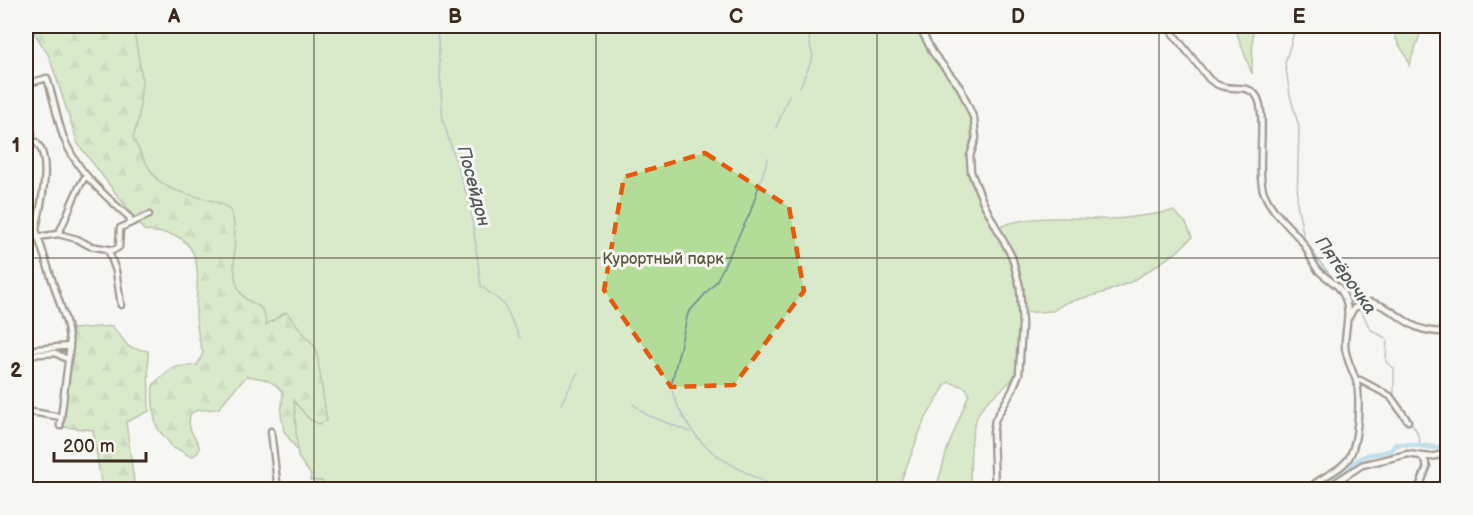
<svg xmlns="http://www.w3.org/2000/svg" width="1473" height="515" font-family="'Balsamiq Sans',sans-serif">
<defs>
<pattern id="forest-firs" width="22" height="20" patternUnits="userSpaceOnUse" patternTransform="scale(1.5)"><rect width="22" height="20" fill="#b3dc99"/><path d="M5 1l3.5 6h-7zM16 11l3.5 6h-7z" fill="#9bbd83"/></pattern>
</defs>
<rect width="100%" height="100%" fill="#f6f6f2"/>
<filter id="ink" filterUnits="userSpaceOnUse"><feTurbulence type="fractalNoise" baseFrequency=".0167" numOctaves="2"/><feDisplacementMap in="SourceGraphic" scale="12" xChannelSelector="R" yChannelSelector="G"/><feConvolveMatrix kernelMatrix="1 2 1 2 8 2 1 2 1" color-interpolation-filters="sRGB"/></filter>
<g filter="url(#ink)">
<!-- forest -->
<path fill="url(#forest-firs)" stroke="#77835c" stroke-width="1.5" d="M30,26H152L488,489H316L315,476L284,431L281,415L283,393C274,380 262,378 247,376L230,394L218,409L198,410L191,413C189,418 188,423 190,428C193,440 209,449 191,457L180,450L173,448C168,440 163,436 158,429C153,421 152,395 153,386C155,381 168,372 173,367L197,365L203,353C199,341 197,329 196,316C195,292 206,254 180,238C170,232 156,233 144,230L78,144L49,56Z
M112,326L129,347L148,351L149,411L126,422L135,489H102L93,430L64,427L73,329Z"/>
<!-- park -->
<path fill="#b3dc99" stroke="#77835c" stroke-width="1.5" d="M133,26H917C922,35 926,46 932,55C945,77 964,93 971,118C974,134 967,149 968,165C969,187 985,209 995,229C1029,212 1075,220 1112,219C1132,218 1153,214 1173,211L1186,223L1192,237L1177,252L1133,281L1106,292L1065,303L1053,311L1021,313C1020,326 1020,365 1016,374C1008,389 988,396 980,411C968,432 971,466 970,489H936L948,447L969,394L966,388L950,382L946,384L924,421L898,489H323L322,481L310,480L311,475L298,457L294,401L309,419L319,424L327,421L316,348L286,312L266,325C264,297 251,310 240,292C227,269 242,222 228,208C221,202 210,200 202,198C189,195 170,190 159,181C149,172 139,150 133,138L139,117L142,78Z
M1231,26H1253L1252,74L1236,31Z
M1401,26H1429L1421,32L1409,65C1407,53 1398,46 1395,36Z"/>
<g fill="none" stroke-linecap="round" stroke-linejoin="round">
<!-- stream -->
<path stroke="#668794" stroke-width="1.5" d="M437,26L443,121L471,209L481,286L504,304L520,338
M1296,26L1285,63L1290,95L1299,127L1297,203L1304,238L1318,260L1364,316L1370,329L1387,339L1386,362L1394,368V397L1407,415
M800,87L813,57L809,39L813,26
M776,128L789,95
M671,386L688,313L716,282L750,213L768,158
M672,391C693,452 727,462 780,490
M561,404L578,372
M633,404L647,415L690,432
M1409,419L1417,432L1421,447"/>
<!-- river -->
<path stroke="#83c5e3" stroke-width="5" d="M1319,490L1361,458L1368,455L1391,451L1395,445C1413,441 1429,451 1448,446"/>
<defs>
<path id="minor" d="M919,26L933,53L960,87L974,119L976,138L970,156L971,172L983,202L1012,257L1020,287L1022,325L1019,374L1012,391L995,420L993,433L995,490
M1167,26L1209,79C1227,95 1244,82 1255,94C1269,108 1255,170 1264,193C1272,213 1290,226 1303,243C1309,251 1311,262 1318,270C1324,277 1333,281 1339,288C1354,307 1345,324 1345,345C1345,357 1352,369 1356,380C1361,397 1358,440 1350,456C1342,471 1319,477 1307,490
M26,52L29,65L26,77
M26,84L47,78C53,97 57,117 63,136C76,171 103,194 130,218V223
M26,108L32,135L31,139H26
M58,234C69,215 73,193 86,176
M26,235L38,237L58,234L77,239L90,246L108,249L116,271L121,305
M108,249L114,250L119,247L120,228L149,215
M1349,317L1354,308L1371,302C1404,311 1404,333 1448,332
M26,350L70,346L67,325L38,237L36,229C40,208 56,150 31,139
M26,355L55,353L67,359
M1356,381L1360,380L1390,396L1408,421
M26,411L61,417
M60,426L70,346
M271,431L278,490
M1421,456L1431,457L1448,453
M1324,490L1362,465L1408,454L1421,456L1425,461L1427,467L1418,490"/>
</defs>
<!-- minor casing -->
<use href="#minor" stroke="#3b2a1e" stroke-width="9"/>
<!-- minor -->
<use href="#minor" stroke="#f6f6f2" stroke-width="4.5"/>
</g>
</g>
<!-- marked area -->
<path d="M0 0H1473V515H0ZM705,153L789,207L804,291L734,385L671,387L604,290L624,177Z" fill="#f6f6f2" fill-opacity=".55" fill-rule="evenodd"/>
<path fill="none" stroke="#e8590c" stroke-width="4.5" stroke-dasharray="12 8" stroke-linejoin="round" d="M705,153L789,207L804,291L734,385L671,387L604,290L624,177Z"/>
<!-- grid -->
<path fill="none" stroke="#3b2a1e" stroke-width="1.5" stroke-opacity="0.55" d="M314,26V490M596,26V490M877,26V490M1159,26V490M26,258H1448"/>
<g text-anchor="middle" stroke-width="6" stroke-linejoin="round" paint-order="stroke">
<!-- park labels -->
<g font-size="16" fill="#59563d" stroke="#f6f6f2">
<text x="663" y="264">Курортный парк</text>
</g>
<!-- water labels -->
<g font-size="18" font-style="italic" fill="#515859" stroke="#f6f6f2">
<text transform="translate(474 186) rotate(75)" y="6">Посейдон</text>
<text transform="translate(1346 275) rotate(54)" y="6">Пятёрочка</text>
</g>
</g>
<!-- margin -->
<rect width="1473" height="515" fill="none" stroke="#f6f6f2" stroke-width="66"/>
<!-- scale -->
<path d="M54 452v9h92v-9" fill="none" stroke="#3b2a1e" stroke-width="3"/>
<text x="63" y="452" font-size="18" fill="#3b2a1e" stroke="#f6f6f2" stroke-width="4.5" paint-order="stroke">200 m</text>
<rect x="33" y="33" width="1407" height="449" fill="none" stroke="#3b2a1e" stroke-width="2"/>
<g font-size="20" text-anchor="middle" font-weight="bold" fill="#3b2a1e">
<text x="174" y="23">A</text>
<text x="455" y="23">B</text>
<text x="736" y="23">C</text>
<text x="1018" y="23">D</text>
<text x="1299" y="23">E</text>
<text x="16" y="152">1</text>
<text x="16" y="377">2</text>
</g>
</svg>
